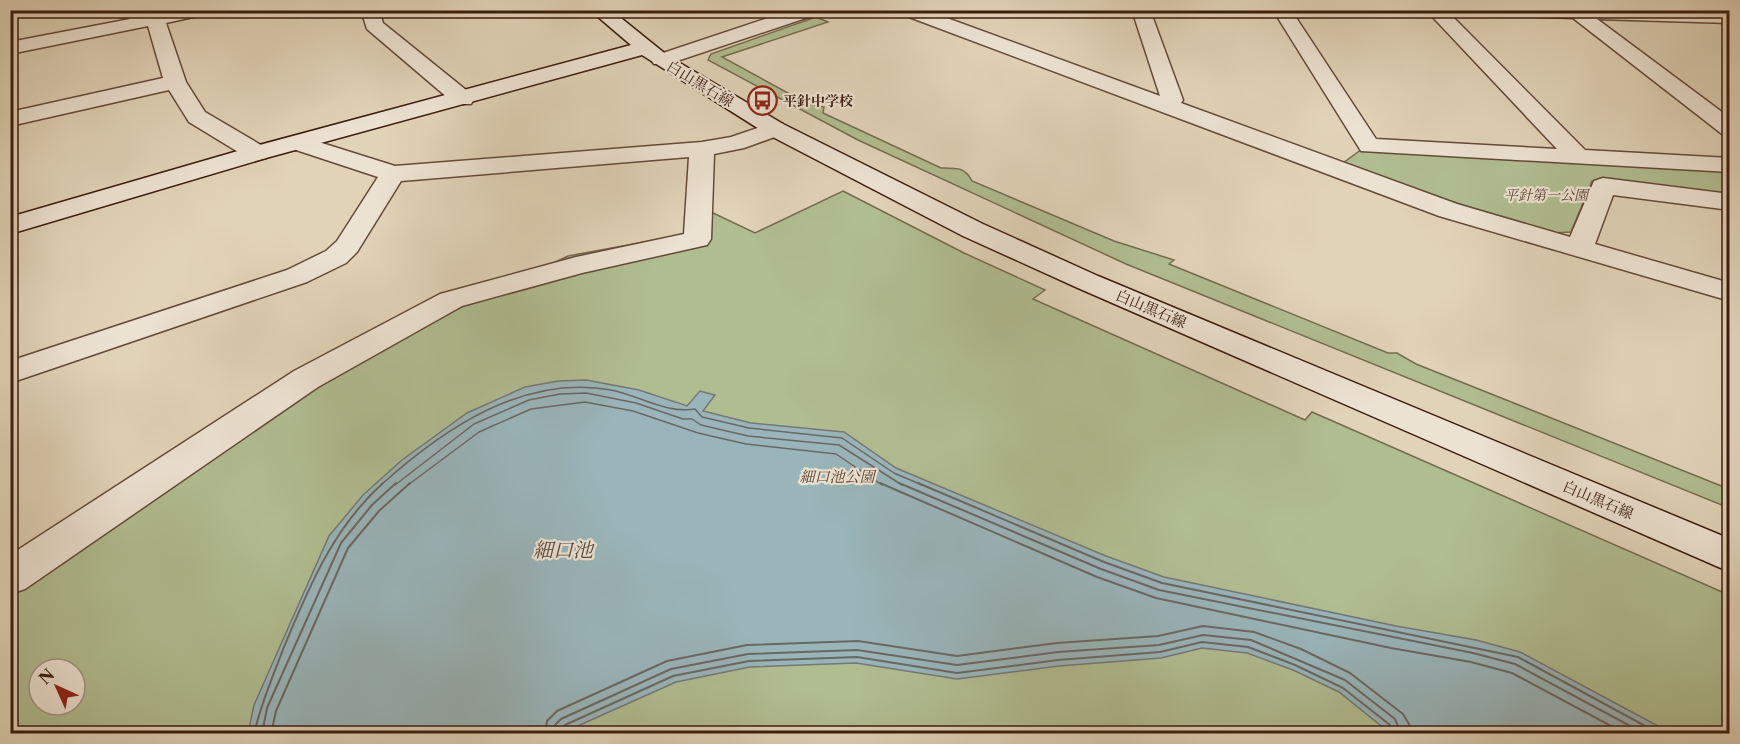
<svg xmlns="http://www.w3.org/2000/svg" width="1740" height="744" font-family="'Libre Caslon Text','Noto Serif JP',serif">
<rect width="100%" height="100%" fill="#e1d3b8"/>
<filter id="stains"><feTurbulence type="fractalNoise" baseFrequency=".00333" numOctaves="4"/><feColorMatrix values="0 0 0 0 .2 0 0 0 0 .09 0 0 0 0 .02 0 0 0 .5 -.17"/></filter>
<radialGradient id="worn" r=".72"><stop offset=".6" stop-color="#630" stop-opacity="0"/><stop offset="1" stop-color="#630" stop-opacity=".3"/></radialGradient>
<!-- green -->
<path fill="#b0bd91" stroke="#766c50" stroke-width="1.5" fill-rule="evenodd" d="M816,17L828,22L722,57L808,104L824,107L823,113L941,168C956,168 965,167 972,181L1114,241L1174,260L1169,264L1388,353H1397L1416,364L1729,489V508L1126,264L858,140L708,60L711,54Z
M1362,149L1729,171V197L1592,181L1571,232L1552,233L1434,196L1343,163Z
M843,191L964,253L1045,290L1033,299L1305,420L1312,412L1729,595V733H11L10,594L288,402L453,311L568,256L710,230L711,212L755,233ZM39,669H75V705H39Z"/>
<!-- water -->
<path fill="#99b5ba" stroke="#747876" stroke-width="1.5" d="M586,380L639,390L687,406L700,391L715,395L703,411L751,423L844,432L896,468L1106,556L1164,577L1396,626L1476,640L1520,652L1671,733H1390L1339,692L1293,670L1247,653L1202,648L1161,658L1059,666L957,679L856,663L750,667L676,682L562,733H248L254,705L329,536L363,495L402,460L467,413L525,387L558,381Z"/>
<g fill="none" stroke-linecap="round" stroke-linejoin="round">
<!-- shore-far1 -->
<path stroke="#6a6864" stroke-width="1.5" d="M381,485C443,429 523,374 611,390C638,395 666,414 695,409L702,417L749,428L842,438L894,473L922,485
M395,485L474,424L529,400L560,394L586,393L636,403L683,419H692L701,425L748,436L839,445L902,485
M408,485L479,432L531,409L585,402L633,411L698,433L746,444L836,454L882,485"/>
<!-- shore -->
<path stroke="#6a6864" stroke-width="2" d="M880,483L1097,577L1156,598L1391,648L1471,662L1512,673L1626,734
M899,483L1101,569L1159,590L1473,653L1515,664L1645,734
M918,483L1104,562L1162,583L1518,657L1660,734
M254,734C261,703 273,676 284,647C309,587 333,528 383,483
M262,734L267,708L341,543L372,505L396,483
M271,734L276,711L348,548L379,511L410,483
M545,734L547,721L557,711L667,661L747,645L858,641L957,656L1057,643L1158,636L1203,626L1254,632L1301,649L1350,673L1403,714L1409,724L1410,734
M554,734L555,725L561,719L671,669L748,654L857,650L957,665L1058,652L1159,645L1203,635L1251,640L1345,680L1395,719L1401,734
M561,734L565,725L673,676L749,661L857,657L957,673L1058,660L1160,652L1202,642L1248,647L1295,665L1343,688L1390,725L1394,734"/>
<defs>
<path id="street" d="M108,10H142L155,14L171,10H210L207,14L166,23L186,82L205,112L266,148L269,153L266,158L257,160L248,158L189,122L169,90L10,126V112L163,78L148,26L10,54V42L130,19L111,14Z
M361,10H379L383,23L471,94L474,99L471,104H455L367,29Z
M792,10H821L818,14L668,64H654L651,60L654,56Z
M898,10H925L1160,96L1132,10H1150L1183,100L1181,103L1457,204L1570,237L1594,181L1603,178L1730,194V210L1613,195L1595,244L1730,283V301L1439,216L901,14Z
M1273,10H1291L1376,139L1557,149L1426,10H1446L1585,150L1730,158V172L1361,151Z
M1474,10L1730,11V23L1597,19L1730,118V136L1722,134L1573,18L1483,15Z
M775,122L783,124L787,129L783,134L744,148L714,154L711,239L707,245L582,273L462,306L318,387L25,589L10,594V555L294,371L440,294L576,257L684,234L689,157L401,181L357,252L346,263L307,282L10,383V361L287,270L326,251L337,241L378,177L290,148L286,143L290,138H306L395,166L702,142L731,137Z"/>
<path id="secondary" d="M590,10H611L668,56L783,124L983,224L1098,276L1730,539V572L1078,288L963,236L767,134L642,55L266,158L10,234V217L248,148L631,45Z"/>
</defs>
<!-- street casing -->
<use href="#street" stroke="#654a39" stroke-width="3"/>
<!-- secondary casing -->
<use href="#secondary" stroke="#3c1c0f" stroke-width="3"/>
<!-- street -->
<use href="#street" fill="#ece2d1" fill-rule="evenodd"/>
<!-- secondary -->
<use href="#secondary" fill="#ece2d1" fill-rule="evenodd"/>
</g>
<!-- icons -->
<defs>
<symbol id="bus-ring" viewBox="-11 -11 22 22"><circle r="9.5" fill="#ece2d1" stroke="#8f2418" stroke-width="1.5"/><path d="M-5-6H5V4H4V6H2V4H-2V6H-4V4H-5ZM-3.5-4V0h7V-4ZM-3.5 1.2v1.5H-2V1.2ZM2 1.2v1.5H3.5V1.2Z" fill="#8f2418"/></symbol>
</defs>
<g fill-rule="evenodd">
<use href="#bus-ring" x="746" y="84" width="33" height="33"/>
</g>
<g text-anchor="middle" stroke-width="4.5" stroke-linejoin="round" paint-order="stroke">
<!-- far-poi labels -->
<g font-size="14" font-weight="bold" fill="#3c1c0f" stroke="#ece2d1" text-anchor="start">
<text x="783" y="106">平針中学校</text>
</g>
<!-- far-park labels -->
<g font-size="14" font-style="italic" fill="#594430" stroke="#ece2d1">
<text x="1546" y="200">平針第一公園</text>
</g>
<!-- street labels -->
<g font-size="15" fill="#3c1c0f" stroke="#ece2d1">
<text transform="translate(700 84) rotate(31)" y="5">白山黒石線</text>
<text transform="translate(1151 309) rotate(23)" y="5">白山黒石線</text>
<text transform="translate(1598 500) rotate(23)" y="5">白山黒石線</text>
</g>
<!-- park labels -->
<g font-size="15" font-style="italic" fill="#594430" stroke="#ece2d1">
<text x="837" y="482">細口池公園</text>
</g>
<!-- near-water labels -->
<g font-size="20" font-style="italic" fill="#584a42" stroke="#ece2d1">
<text x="563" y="557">細口池</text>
</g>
</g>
<!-- margin -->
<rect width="1740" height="744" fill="none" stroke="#e1d3b8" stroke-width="36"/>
<rect x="12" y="12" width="1716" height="720" fill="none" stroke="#3c1c0f" stroke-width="3"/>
<rect x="18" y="18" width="1704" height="708" fill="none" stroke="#3c1c0f" stroke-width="1.5"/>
<!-- north arrow -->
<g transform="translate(57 687) rotate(315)"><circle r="28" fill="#ece2d1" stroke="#a69383" stroke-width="1.5"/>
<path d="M0-4.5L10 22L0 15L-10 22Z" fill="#8f2418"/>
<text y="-9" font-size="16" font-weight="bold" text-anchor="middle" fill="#3c1c0f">N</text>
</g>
<rect width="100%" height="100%" filter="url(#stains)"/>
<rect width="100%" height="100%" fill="url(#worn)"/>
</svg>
